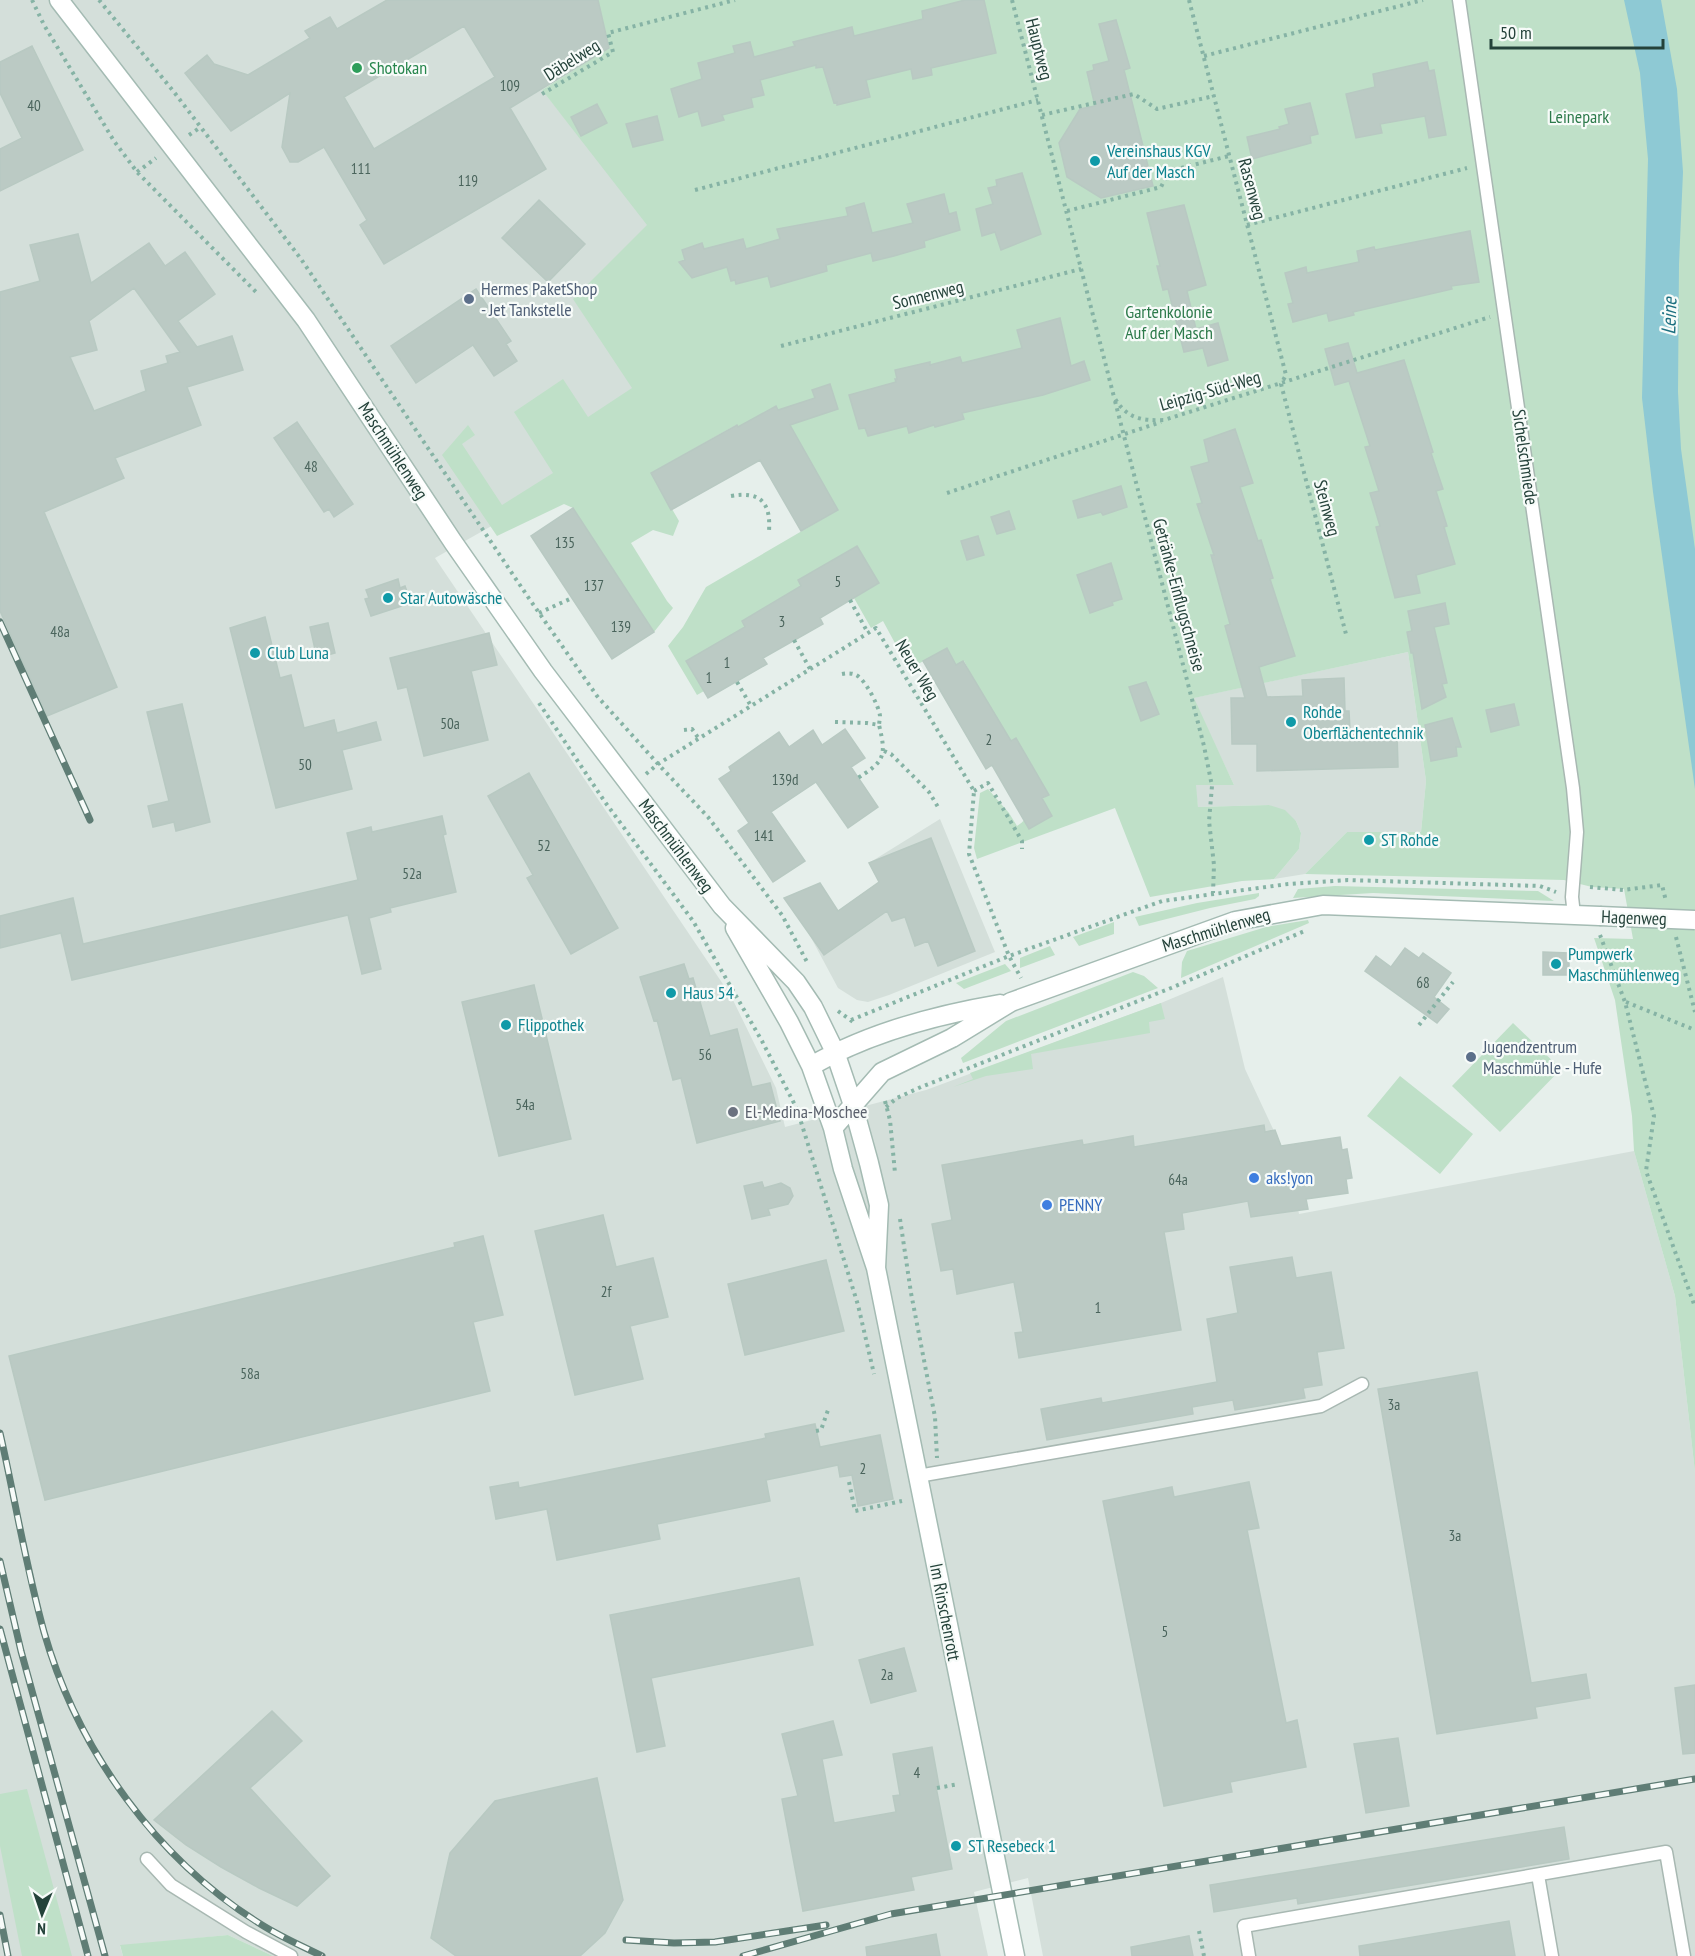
<svg xmlns="http://www.w3.org/2000/svg" width="1695" height="1956" font-family="'PT Sans Narrow',sans-serif">
<rect width="100%" height="100%" fill="#e6efeb"/>
<!-- built -->
<path fill="#d4dfda" d="M0,0H598L609,48L542,90L767,370L435,558L731,996L776,1088L785,1127L926,1090L1161,1003L1223,977L1245,1069L1289,1163L1299,1214L1634,1151L1675,1296L1695,1472V1956H1043L1028,1878L974,1892L988,1956H273L228,1935L120,1946L123,1956H0Z
M1408,652L1426,781L1421,832H1347L1305,874L1274,879L1299,849L1301,833L1296,821L1269,805L1198,807L1195,785H1234L1193,698Z
M940,819L995,952L889,995L868,1002L857,1000L838,988L808,932L879,882L869,863Z"/>
<!-- green -->
<path fill="#bfe0c8" d="M598,0H1695V1472L1675,1296L1634,1151L1632,1116L1615,1000L1594,938L1633,939L1624,889L1592,887L1564,880L1305,874L1347,832H1421L1426,781L1408,652L1194,698L1234,785H1196L1198,807L1269,805L1285,810L1296,821L1301,833L1299,849L1274,879L1242,881L1150,897L1115,808L977,859L974,848L980,793L988,789L1009,813L1017,826C1030,818 1035,802 1048,795L1029,760L1027,761L1016,738L1010,741L990,706L988,707L964,661L956,665L947,648L909,669L883,621L871,628L854,598L879,583L857,546L798,580L801,586L742,621L745,627L687,662L704,691L697,695L668,646L683,627L706,587L838,510L799,442L797,443L776,406L738,427L736,425L651,473L679,521L673,536L653,530L631,543L667,601L673,608L654,632L573,508L564,504L497,536L442,455L468,425L475,435L462,444L502,505L553,473L514,412L563,379L588,417L632,388L573,299L647,225L542,90L609,48Z
M1335,886L1538,891L1554,901L1373,893L1293,898L1298,889Z
M1259,893V896L1255,899L1210,908L1139,926L1135,917L1197,903Z
M1308,920L1309,923L1181,978L1182,962L1187,951L1266,927Z
M1114,922V934L1079,946L1073,937Z
M1050,946L1055,955L1020,968V958Z
M1005,964L1011,971L964,989L956,983Z
M1133,972L1144,976L1158,988L963,1063L961,1058L1006,1021Z
M1161,1003L1165,1019L1149,1022L1150,1033L1031,1054L1033,1069L986,1076L953,1087L973,1079L970,1073Z
M1513,1023L1561,1069L1500,1132L1452,1086Z
M1400,1076L1473,1134L1440,1174L1367,1116Z
M27,1789L72,1956H22L0,1846V1794Z
M228,1935L273,1956H123L120,1945Z"/>
<!-- water -->
<path fill="#8ec9d4" d="M1624,0H1661L1677,89L1683,172L1679,264L1678,392L1681,449L1695,549V789L1653,492L1642,398L1648,159L1640,73Z"/>
<!-- building -->
<path fill="#bbcac4" stroke="#b8c9c2" stroke-width="1.5" fill-rule="evenodd" d="M387,0H598L609,48L510,108L546,169L384,264L360,225L367,220L324,147L298,162H290L282,147L290,93L231,131L185,73L207,55L214,64L248,75L310,38L305,31L330,17L337,29ZM464,26L495,77L374,149L344,97Z
M965,0H984L996,53L931,68L932,75L913,79L911,69L866,80L870,97L837,105V102L834,103L823,67L816,68V65L760,80L764,95L751,98L753,107L722,115L724,120L702,126L698,111L679,117L671,89L702,79L698,63L735,53L733,46L750,42L754,57L795,46L793,42L852,27L854,36L923,19L922,11Z
M1116,20L1130,68L1124,70L1153,186L1101,198L1067,177L1059,143L1080,109L1095,106L1087,72L1094,70L1093,65L1109,61L1099,24Z
M32,46L83,150L0,191V149L22,138L0,93V62Z
M1427,62L1429,71L1434,70L1446,135L1429,138L1425,116L1380,124L1382,133L1356,138L1346,94L1375,87L1373,74Z
M1310,103L1318,134L1310,136L1311,143L1252,159L1247,137L1280,129L1279,127L1289,124L1285,109Z
M597,104L607,123L581,136L571,117Z
M657,116L663,140L633,147L626,124Z
M1022,173L1041,234L1001,250L995,232L982,236L976,209L993,204L988,188L997,186L996,180Z
M944,194L949,214L956,212L960,230L924,241L925,247L894,256L873,261L871,253L826,265L827,271L771,287L768,276L736,284L735,280L731,281L727,267L692,278L679,262L685,260L682,250L702,243L704,249L743,239L746,249L780,239L777,229L848,216L846,208L864,203L872,233L913,223L907,204Z
M539,200L585,244L548,282L502,238Z
M1184,205L1206,285L1187,291L1196,329L1218,323L1228,360L1208,366L1203,348L1184,352L1168,289L1163,290L1157,266H1160L1147,213Z
M1470,231L1479,282L1451,286L1452,289L1353,312L1354,315L1329,321L1327,313L1293,322L1288,304L1293,303L1285,273L1306,267L1307,273L1359,262L1357,251L1374,247L1375,250Z
M78,234L91,283L149,243L165,266L185,252L215,294L178,321L197,347L232,336L243,370L187,387L201,425L115,458L124,478L44,512L117,687L47,716L0,611V292L40,281L30,245ZM134,288L180,352L166,356L168,363L141,371L146,391L94,411L70,357L97,350L89,321Z
M476,289L511,341L506,344L517,361L494,376L473,345L416,383L391,346Z
M1060,318L1071,366L1084,361L1090,380L1043,395L962,413L964,419L935,427L934,425L909,433L907,426L868,436L865,428L859,429L849,395L896,382L895,379H897L895,370L930,362V365L960,357L962,363L1022,348L1017,330Z
M1348,343L1357,373L1404,360L1433,452L1431,453L1443,489L1436,491L1447,526L1444,527L1455,564L1416,575L1420,593L1395,598L1376,527L1380,526L1370,493L1379,491L1365,447L1370,446L1349,381L1335,385L1325,349Z
M830,384L838,409L790,425L838,510L801,531L760,460L671,510L651,473L737,425L738,427L776,406L778,410L815,398L812,390Z
M297,422L353,504L334,517L329,509L324,512L274,438Z
M1235,429L1253,483L1240,487L1258,541L1261,540L1273,578L1270,579L1295,656L1259,667L1267,697L1303,696L1302,680L1344,678L1345,711H1349L1350,730H1378L1381,736L1397,732L1398,767L1257,771V744H1232L1231,698H1245L1225,626L1230,624L1211,555H1214L1197,504L1202,503L1191,467L1209,462L1204,440Z
M1121,486L1127,507L1103,515L1101,512L1078,518L1073,501Z
M573,508L654,632L612,659L531,536Z
M1009,511L1015,529L997,534L991,517Z
M978,536L984,555L967,560L961,541Z
M857,546L879,583L820,618L823,624L763,658L767,664L708,698L686,661L745,627L742,621L801,586L798,580Z
M1111,563L1122,599L1112,602L1113,605L1090,613L1077,575Z
M398,579L400,588L405,586L411,603L371,616L365,599L369,598L366,590Z
M1445,603L1449,624L1434,627L1447,683L1442,684L1446,697L1422,709L1413,653H1411L1407,632L1412,631L1408,611Z
M265,617L280,678L291,675L304,728L334,720L337,733L376,722L381,740L342,750L352,789L276,808L230,628Z
M328,623L335,653L317,658L310,627Z
M489,633L497,665L471,671L488,740L424,756L407,687L398,689L390,658Z
M947,648L956,665L963,661L1011,741L1016,738L1049,795L1042,798L1052,816L1029,829L992,765L986,769L923,661Z
M1146,682L1159,714L1141,721L1129,687Z
M182,704L210,822L176,831L174,822L153,827L148,806L169,801L147,712Z
M1514,704L1519,725L1491,732L1486,710Z
M1452,718L1461,747H1456L1457,756L1431,761L1425,725Z
M845,729L865,758L851,767L878,807L848,828L816,782L771,812L805,861L773,882L738,831L749,823L719,779L731,771L729,767L779,732L789,747L813,730L822,745Z
M529,773L618,928L571,954L527,878L533,875L488,796Z
M442,816L446,834L443,835L456,892L390,908L391,912L369,918L381,969L362,974L348,915L72,980L61,933L0,948V916L73,898L83,944L358,880L347,833L371,827L372,832Z
M931,838L975,951L938,966L928,941L915,946L905,917L892,921L887,911L824,955L784,898L820,883L838,911L879,882L869,863Z
M1405,948L1419,958L1423,953L1451,973L1434,997L1449,1009L1437,1023L1365,971L1376,956L1391,967Z
M1543,952L1569,953V975H1543Z
M684,964L689,979L693,978L710,1036L737,1029L752,1087L770,1083L780,1121L697,1143L681,1078L673,1080L657,1020L654,1021L640,977Z
M534,985L571,1139L499,1156L462,1002Z
M1264,1125L1265,1132L1275,1130L1281,1146L1340,1137L1342,1150L1347,1149L1352,1178L1346,1179L1348,1193L1306,1199L1308,1209L1251,1217L1248,1201L1182,1213L1184,1229L1164,1232L1181,1330L1019,1358L1015,1333L1023,1332L1014,1282L957,1294L953,1269L941,1271L932,1224L952,1220L942,1165L1082,1140L1083,1145L1133,1136L1134,1147Z
M762,1182L764,1188L781,1183L790,1188L793,1196L788,1204L768,1209L770,1215L752,1219L744,1186Z
M603,1215L616,1267L653,1258L668,1317L630,1326L643,1379L575,1395L535,1231Z
M483,1236L503,1315L473,1322L490,1391L45,1500L9,1356L455,1247L454,1243Z
M1292,1257L1296,1278L1331,1272L1344,1348L1317,1352L1322,1385L1303,1388L1305,1398L1235,1410L1233,1400L1192,1407L1193,1414L1047,1440L1041,1409L1101,1398L1102,1403L1217,1382L1207,1319L1238,1313L1230,1267Z
M826,1260L844,1331L745,1355L728,1284Z
M1477,1372L1531,1683L1586,1674L1590,1698L1535,1707L1537,1718L1437,1734L1378,1389Z
M815,1424L820,1447L880,1435L893,1499L858,1506L852,1475L840,1477L838,1465L766,1480L770,1501L657,1524L660,1539L557,1560L547,1509L496,1519L490,1487L518,1482L519,1488L766,1438L765,1434Z
M1249,1482L1259,1528L1247,1530L1286,1723L1297,1720L1306,1767L1230,1782L1232,1792L1164,1806L1103,1501L1172,1487L1174,1497Z
M799,1578L813,1645L651,1678L665,1746L637,1752L610,1615Z
M904,1648L916,1691L871,1703L859,1660Z
M1695,1685V1753L1683,1754L1675,1688Z
M272,1711L302,1741L250,1788L330,1876L297,1906L259,1888L221,1867L186,1845L154,1820Z
M833,1721L842,1755L822,1759L834,1823L896,1812L893,1796L900,1795L893,1754L932,1747L939,1786L936,1787L952,1869L911,1877L914,1890L803,1911L782,1799L798,1796L782,1734Z
M1398,1738L1409,1806L1366,1813L1354,1744Z
M597,1778L623,1900L605,1933L580,1956H456L431,1938L450,1853L495,1801Z
M1564,1827L1569,1859L1298,1904L1297,1898L1214,1912L1210,1885Z
M1509,1921L1515,1956H1360L1359,1946Z
M936,1934L940,1956H867L866,1947Z
M1189,1936L1193,1956H1132L1131,1947Z"/>
<g fill="none" stroke-linecap="round" stroke-linejoin="round">
<defs>
<path id="lane" d="M1459,0L1573,788L1577,832L1572,897L1574,915
M918,1476L1321,1406L1362,1384
M147,1859L171,1885L246,1932L291,1956
M1538,1875L1552,1956
M1249,1956L1244,1926L1666,1852L1684,1956"/>
<path id="secondary" d="M59,0L306,320L453,542L543,671L722,906L796,982L813,1007L835,1052L853,1105L869,1163L879,1205L876,1268
M735,928L789,1022L811,1066L833,1128L843,1169L876,1268L1015,1956
M811,1066C868,1033 935,1015 1000,1004
M833,1128L882,1072L952,1038L1011,1002L1235,921L1323,905L1600,916"/>
</defs>
<!-- lane casing -->
<use href="#lane" stroke="#a8b8b2" stroke-width="15"/>
<!-- secondary casing -->
<use href="#secondary" stroke="#a4bbb3" stroke-width="21"/>
<!-- path -->
<path stroke="#86b3a5" stroke-width="4" stroke-dasharray="3 4.5" stroke-linecap="butt" d="M32,0L44,25L114,141L137,172L256,292
M99,0L174,92L301,259L528,597L597,696L658,764L708,817L782,915L807,962
M1012,0L1114,397C1126,418 1141,421 1164,420L1490,317
M1189,0L1286,375L1281,384L1347,638
M1204,56L1423,0
M542,94L613,52L608,33L735,0
M1042,115L1134,94L1157,109L1214,96
M189,135L201,127
M137,172L156,158
M695,190L1038,100
M1067,211L1161,187L1169,171L1229,156
M1247,225L1467,168
M781,346L1081,269
M1115,401L1204,746L1212,786L1209,821L1214,865L1213,893
M947,493L1161,422
M731,496C760,491 771,502 769,531
M850,600L868,633
M539,613L572,598
M794,640L810,669
M842,674C847,673 852,673 856,675C865,679 879,706 880,716C880,717 879,725 879,725
M737,682L751,706
M539,703L605,802L693,921L762,1041L797,1109L858,1305L874,1374
M835,722L867,723L879,725C887,757 884,762 856,779
M684,730L692,729L699,739
M884,751L891,754L929,792L938,807
M646,774L658,764L876,628L974,791L969,854L1009,956L1021,978
M974,791L988,783L1022,841V849
M1590,887L1623,890L1662,885L1666,901
M1600,935L1625,1002L1654,1116L1646,1171L1695,1307
M1676,937L1695,1012
M1626,1002L1695,1030
M838,1011L856,1024
M851,1020L1009,956L1162,901L1288,884L1348,880L1540,886L1556,892
M1419,1025L1453,982
M885,1101L890,1120L895,1173
M886,1107L897,1098L921,1087L1171,988L1307,930
M900,1219L911,1293L935,1417L937,1458
M816,1431L821,1430L828,1410
M849,1482L855,1511L902,1501
M937,1788L959,1784
M1199,1931L1204,1956"/>
<!-- lane -->
<use href="#lane" stroke="#fff" stroke-width="12"/>
<!-- secondary -->
<use href="#secondary" stroke="#fff" stroke-width="18"/>
<defs>
<path id="rail" d="M0,622L90,820
M0,1433C15,1499 26,1567 44,1632C78,1751 157,1860 262,1925C281,1937 302,1946 322,1956
M0,1561L21,1651L105,1956
M0,1629L88,1956
M0,1915L8,1956
M626,1940L674,1943L715,1942L826,1925
M743,1956L891,1914L1695,1779"/>
</defs>
<!-- rail casing -->
<use href="#rail" stroke="#5f7d75" stroke-width="7"/>
<!-- rail -->
<use href="#rail" stroke="#f7fbf9" stroke-width="4.5" stroke-dasharray="14" stroke-linecap="butt"/>
<defs>
<path id="secondary-bridge" d="M1600,916L1695,920"/>
</defs>
<!-- secondary-bridge casing -->
<use href="#secondary-bridge" stroke="#a4bbb3" stroke-width="21" stroke-linecap="butt"/>
<!-- secondary-bridge -->
<use href="#secondary-bridge" stroke="#fff" stroke-width="18"/>
</g>
<!-- markers -->
<circle fill="#2e9e5b" stroke="#f7fbf9" stroke-width="2" cx="357" cy="68" r="6"/>
<g fill="#0f9aa8" stroke="#f7fbf9" stroke-width="2">
<circle cx="1095" cy="161" r="6"/>
<circle cx="388" cy="598" r="6"/>
<circle cx="255" cy="653" r="6"/>
<circle cx="1291" cy="722" r="6"/>
<circle cx="1369" cy="840" r="6"/>
<circle cx="1556" cy="964" r="6"/>
<circle cx="671" cy="993" r="6"/>
<circle cx="506" cy="1025" r="6"/>
<circle cx="956" cy="1846" r="6"/>
</g>
<g fill="#5c6f8a" stroke="#f7fbf9" stroke-width="2">
<circle cx="469" cy="299" r="6"/>
<circle cx="1471" cy="1057" r="6"/>
</g>
<circle fill="#6b7280" stroke="#f7fbf9" stroke-width="2" cx="733" cy="1112" r="6"/>
<g fill="#3f7fe0" stroke="#f7fbf9" stroke-width="2">
<circle cx="1254" cy="1178" r="6"/>
<circle cx="1047" cy="1205" r="6"/>
</g>
<g text-anchor="middle" stroke-width="4.5" stroke-linejoin="round" paint-order="stroke">
<!-- number labels -->
<g font-size="15" fill="#4a645c">
<text x="510" y="91">109</text>
<text x="34" y="111">40</text>
<text x="361" y="174">111</text>
<text x="468" y="186">119</text>
<text x="311" y="472">48</text>
<text x="565" y="548">135</text>
<text x="838" y="587">5</text>
<text x="594" y="591">137</text>
<text x="782" y="627">3</text>
<text x="621" y="632">139</text>
<text x="60" y="637">48a</text>
<text x="727" y="668">1</text>
<text x="709" y="683">1</text>
<text x="450" y="729">50a</text>
<text x="989" y="745">2</text>
<text x="305" y="770">50</text>
<text x="785" y="785">139d</text>
<text x="764" y="841">141</text>
<text x="544" y="851">52</text>
<text x="412" y="879">52a</text>
<text x="1423" y="988">68</text>
<text x="705" y="1060">56</text>
<text x="525" y="1110">54a</text>
<text x="1178" y="1185">64a</text>
<text x="606" y="1297">2f</text>
<text x="1098" y="1313">1</text>
<text x="250" y="1379">58a</text>
<text x="1394" y="1410">3a</text>
<text x="863" y="1474">2</text>
<text x="1455" y="1541">3a</text>
<text x="1165" y="1637">5</text>
<text x="887" y="1680">2a</text>
<text x="917" y="1778">4</text>
</g>
<!-- street labels -->
<g font-size="18" fill="#24423a" stroke="#f7fbf9">
<text transform="translate(1039 49) rotate(76)" y="6">Hauptweg</text>
<text transform="translate(572 60) rotate(-32)" y="6">Däbelweg</text>
<text transform="translate(1252 189) rotate(75)" y="6">Rasenweg</text>
<text transform="translate(928 295) rotate(-14)" y="6">Sonnenweg</text>
<text transform="translate(1210 391) rotate(-16)" y="6">Leipzig-Süd-Weg</text>
<text transform="translate(393 451) rotate(57)" y="6">Maschmühlenweg</text>
<text transform="translate(1525 457) rotate(82)" y="6">Sichelschmiede</text>
<text transform="translate(1327 508) rotate(75)" y="6">Steinweg</text>
<text transform="translate(1179 595) rotate(75)" y="6">Getränke-Einflugschneise</text>
<text transform="translate(917 670) rotate(59)" y="6">Neuer Weg</text>
<text transform="translate(676 846) rotate(53)" y="6">Maschmühlenweg</text>
<text transform="translate(1634 918) rotate(2)" y="6">Hagenweg</text>
<text transform="translate(1216 930) rotate(-17)" y="6">Maschmühlenweg</text>
<text transform="translate(945 1612) rotate(79)" y="6">Im Rinschenrott</text>
</g>
<!-- leisure labels -->
<g font-size="18" fill="#27864d" stroke="#f7fbf9" text-anchor="start">
<text x="369" y="74">Shotokan</text>
</g>
<!-- park labels -->
<g font-size="18" fill="#2d7a4b" stroke="#f7fbf9">
<text x="1579" y="123">Leinepark</text>
<text x="1169" y="318">Gartenkolonie<tspan x="1169" dy="21">Auf der Masch</tspan></text>
</g>
<!-- culture labels -->
<g font-size="18" fill="#0d838f" stroke="#f7fbf9" text-anchor="start">
<text x="1107" y="157">Vereinshaus KGV<tspan x="1107" dy="21">Auf der Masch</tspan></text>
<text x="400" y="604">Star Autowäsche</text>
<text x="267" y="659">Club Luna</text>
<text x="1303" y="718">Rohde<tspan x="1303" dy="21">Oberflächentechnik</tspan></text>
<text x="1381" y="846">ST Rohde</text>
<text x="1568" y="960">Pumpwerk<tspan x="1568" dy="21">Maschmühlenweg</tspan></text>
<text x="683" y="999">Haus 54</text>
<text x="518" y="1031">Flippothek</text>
<text x="968" y="1852">ST Resebeck 1</text>
</g>
<!-- service labels -->
<g font-size="18" fill="#4e5e75" stroke="#f7fbf9" text-anchor="start">
<text x="481" y="295">Hermes PaketShop<tspan x="481" dy="21">- Jet Tankstelle</tspan></text>
<text x="1483" y="1053">Jugendzentrum<tspan x="1483" dy="21">Maschmühle - Hufe</tspan></text>
</g>
<!-- worship labels -->
<g font-size="18" fill="#5b616d" stroke="#f7fbf9" text-anchor="start">
<text x="745" y="1118">El-Medina-Moschee</text>
</g>
<!-- shop labels -->
<g font-size="18" fill="#366cbe" stroke="#f7fbf9" text-anchor="start">
<text x="1266" y="1184">aks!yon</text>
<text x="1059" y="1211">PENNY</text>
</g>
<!-- water labels -->
<g font-size="20" font-style="italic" fill="#1c6f80" stroke="#f7fbf9">
<text transform="translate(1669 316) rotate(-88)" y="7">Leine</text>
</g>
</g>
<!-- north arrow -->
<g transform="translate(42 1914) rotate(182)" stroke="#f7fbf9" stroke-width="4.5" paint-order="stroke">
<path d="M0-4.5L10 22L0 15L-10 22Z" fill="#24423a"/>
<text y="-9" font-size="16" font-weight="bold" text-anchor="middle" fill="#24423a">N</text>
</g>
<!-- scale -->
<path d="M1491 39v9h172v-9" fill="none" stroke="#24423a" stroke-width="3"/>
<text x="1500" y="39" font-size="18" fill="#24423a" stroke="#f7fbf9" stroke-width="4.5" paint-order="stroke">50 m</text>
</svg>
